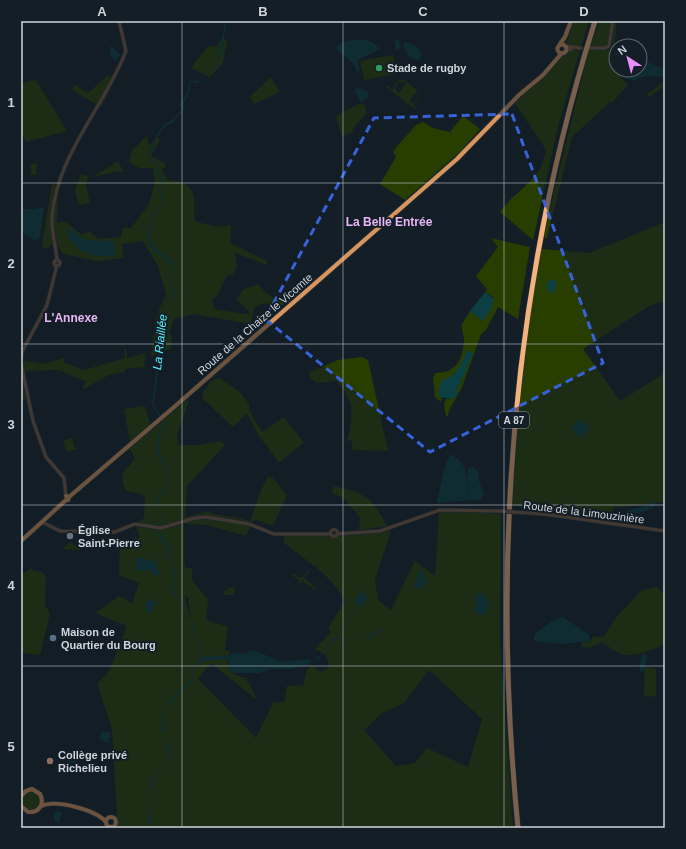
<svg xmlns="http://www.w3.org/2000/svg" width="686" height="849" font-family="Arial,sans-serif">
<rect width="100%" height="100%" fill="#131e27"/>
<!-- green -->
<path fill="#283e00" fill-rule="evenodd" d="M573,21H589L581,46L568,45L567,44Z
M600,21H611L609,41L606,46H590Z
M614,21H617L614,49H612Z
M221,39L227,40L223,63L210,77L191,68L208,46L217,47Z
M589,49L610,50L614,70L628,85L612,103L610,102L572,137L547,238L543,237Z
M580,50L558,127L533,240L500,212C516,189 541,182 546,150L515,103L568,51Z
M393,55L397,74L364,80L360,61Z
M108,75L116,78L101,107L72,90L75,85L88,93Z
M271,77L280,92L254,104L250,97Z
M36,80L67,131L26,142L21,133V83Z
M400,80H405L420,93V101L413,105L417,108L416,110L386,87L388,86L393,90L395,83ZM399,82L406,83L398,94L395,87ZM417,91L420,95L419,100L415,103H411L410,100Z
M665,81V86L649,97L647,94Z
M358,104H363L366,107V114L354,127L352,132L342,137L336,116Z
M463,116L480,129L462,150L405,200L380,184L396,157L393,151L416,125L423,122L433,128L450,132Z
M146,136L150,146L157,136L160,140L151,156L165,163V167L161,170L168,180C196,182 195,195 194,220C201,225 209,223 217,227L220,226L231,225L230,243L267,261V265L235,253L237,266L233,274L226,277L219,293L212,301L215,309L249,315V311L237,300L242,290L259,284L265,292L276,299L286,295L289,299L279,308L263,303L254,308L251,324L194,314L174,319L169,333L172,336L170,349L151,356C153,335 155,314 166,295L158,266L143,241L122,244L123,258L97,261L63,254L57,245L51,244L48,249L43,248L42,244L52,184L56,182L54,195H58L57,222H66L80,234L90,232L99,239L121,237L123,228H131L149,204L155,181L153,168H139L129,162L132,151Z
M118,161L124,172L117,171L93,177Z
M31,164H37L36,175H31Z
M81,174L88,176L86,185L90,203L79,205L75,191Z
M665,222V301L649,306L583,349L620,401L665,373V502L613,508L611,521L512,505L521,380L531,303L541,249L589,253Z
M491,238L530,247L518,319L498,307L486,330L481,334L462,387L449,410L448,416H446L444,405L446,399H452L472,355L449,379L440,397L442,398L441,402L435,397L433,378L435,373C456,373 463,360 464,340C464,335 461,329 462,324C464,320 468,315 470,311L483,321L493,297L485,292L487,289L476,276L498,247Z
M126,349L127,358L146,353L144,367L125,369V372L109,375L84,389L82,388L87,382L58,370V377L57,370L25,371L23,360L43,364L64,358L63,362L84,370L94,367L91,360L95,367L125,358L124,350Z
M362,357L368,360L388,451L353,450L351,440L347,441C354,416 355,400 336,381L317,383L310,378V372L338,360Z
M21,370L26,400L21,401Z
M220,378L240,392L249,404V410L262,432L284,417L304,443L277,464L278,461L259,436L247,413L233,427L203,399V392L212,380Z
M187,400L189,401L177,435L178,445H199L221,441L225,445L187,486L185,517L209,511L212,514L234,517L250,521L260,493L268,476L272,477L287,495L273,526L254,519L246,536L207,525L184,524V554L185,567L192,569V580L208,600L206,620L229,627L227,630L225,649L226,651L231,652L227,657C228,670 233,676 246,678L258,701L211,663L198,679L256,738L273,703L284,702L287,686L303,685L307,670L311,665L321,672L329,667L326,655L315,649L331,632L328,628L345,601C333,576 304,559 283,542L285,536L391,531L375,580L378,600L391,610L415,561L435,576L439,513L450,511L501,514L500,640L513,828H114L117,815L112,729L97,684L109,671L127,626L95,613L119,596L132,603L139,583L119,575L120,542L140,537L135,524L144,518L145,495C125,490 124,496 122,474L135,459L132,452L129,450L131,448L124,409L145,406L152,430ZM184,595L189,598C187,606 192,612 191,620ZM429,670L482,719L468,767L427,748L415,763L396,766L364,730L381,714L404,703Z
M74,437L72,439L75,448H79L67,452L63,441Z
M334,486C366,494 371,496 387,526L359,530L360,517L342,497L332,493Z
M71,542L80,550L62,549Z
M31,568L34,571L42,572L46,576L45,606L50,613L40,655L21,653V575Z
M309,569L310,570L304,578L316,588L315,590L302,580L300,584L303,587L299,584L292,588L298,584L299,580L292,575L294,573L298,577H303Z
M230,587L235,589L233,595H224L223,592Z
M657,587L665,595V644C656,649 633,658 622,654C615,652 608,646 602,642L589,648L580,646L583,642L590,641L594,636L603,637L618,615L642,590Z
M645,667L656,669V697L644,695Z
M21 801a10 10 0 1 1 20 0a10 10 0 1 1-20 0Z"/>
<!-- water -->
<path fill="#0c3f43" d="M225,21H227C223,33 225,49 219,62C214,72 203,75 197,83L191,82L188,96L182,105L185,104L183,112L175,118L173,123C162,124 159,137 153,145L154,150L149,154L151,159H154L158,165L159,175H163V181L160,190L163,196V202C158,209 152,224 149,233C156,259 166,250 176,266L169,276L175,295L172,299L166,303L164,310V328L154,402L155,408L167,423L160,434L159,450L161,458L169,471L170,480L165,491L156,502L166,512L161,521L160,527H158L165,511L157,505L155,501L166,487L169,474L160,460L157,451L158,434L165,423L154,409L152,402L165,302L171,298L173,294L168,276L175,266L154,251L150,244L147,233C150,226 158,206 162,202V197L158,190L161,182V176L158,177L157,165L153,161H150L148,154L152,149L151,145C156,138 162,122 171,121C175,115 182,113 183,107L179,106L186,95L190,81H196L208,74L218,61Z
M395,38L400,42V49L395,50Z
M361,39L372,42L380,49L358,60L360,72L356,70C352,56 342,58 336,47L346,41Z
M405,42C415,44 425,50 419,61C412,60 405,53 403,46Z
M111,45L120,55L115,61L110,54Z
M640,59L664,69V77L646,76L633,81L622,74V70H640Z
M357,88C363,89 367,89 369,96L362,102L360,101L354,90Z
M44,207L40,238L35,241L21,232V209H33Z
M67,227L85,240L87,239C99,243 104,239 114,242L115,257L91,255L80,250L69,239Z
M552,279L556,281L555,289L552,294L547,289V283Z
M485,292L494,299L491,309L483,321L470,311Z
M467,350L472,353V355L463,377L460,381L461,384L457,386L459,388L456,389L458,394L452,399L440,397L438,393L441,381C457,376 461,364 467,350Z
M581,419L589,428L582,438L571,429Z
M450,454C472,466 464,478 470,500L438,503L437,501L444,469Z
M473,467L478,471L479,481L484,494L480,500H470L467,478L468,469Z
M655,501L657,502L652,508L629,517L628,510L647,506Z
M158,529L170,551C169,560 176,569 175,580C175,583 173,586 173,589L177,597L182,600L181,612L186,618L194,623L193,635L200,645L198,649L201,652V655L197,650L198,644L192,635L193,622L186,619L180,612L181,600L177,599L171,590L174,581L171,563L168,556L169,552L159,536Z
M138,557L155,562L159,574L156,576L149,570L140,571L136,569V559Z
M422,571L427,582L421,588L415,589L414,586L418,577L417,574Z
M363,591L367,599L360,607L355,602V599Z
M480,593L486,596L489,607L485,614L480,615L475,612L476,595Z
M151,599L157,604L152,606V612H147L145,603Z
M563,617L589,635L590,641L562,644L534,641V635L552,621Z
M383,629V630C378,633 373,634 369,639C362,637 357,639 350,638L348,641L342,642L341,639L332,640L330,646L323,652L321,661L319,660L318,657L315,662H310L309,665L302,667L298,666L293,669H270L259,673H233L228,669H230L228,657L232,653L244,654L253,650L273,658L280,662L307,659L314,662L317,656H319L321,660L323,651L329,646L331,639L341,638L343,641H347L350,637C357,639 362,637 369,638L371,634Z
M642,654L647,655L644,672L639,671Z
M202,655L203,659L198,666L192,668L194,676L193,682L176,695L163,715L167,748L171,751L172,754L153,782V786L150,789L151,824L148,828L150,799L149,789L151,782L167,761L170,753L165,748V734L162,730V713L168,707V703L175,694L192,680L193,675L191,668L197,664Z
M101,731L110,733L111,737L108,738L109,743L100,740Z
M74,755L78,756L75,763L67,764L68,756Z
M57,811L62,813L59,824L54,821V813Z"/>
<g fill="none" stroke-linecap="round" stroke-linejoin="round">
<!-- stream -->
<path stroke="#0c3f43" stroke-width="1" d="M335,639L357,608"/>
<!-- river -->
<path stroke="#0c3f43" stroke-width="3.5" d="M202,659L228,657"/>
<defs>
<path id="minor" d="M565,46L581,48
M589,48H605L609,46L613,21
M565,51L572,49
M57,260C56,245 51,232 52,217C57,154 104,108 126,51L119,21
M54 263a3 3 0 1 1 6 0a3 3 0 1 1-6 0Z
M21,360L22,352L47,305L57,265
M21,363L33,421L46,457L64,478L66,496
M513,512L544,514L665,531
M42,522L60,531L115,532L135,524L161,528L195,518L206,517L249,524L274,534H330
M330.5 533a3.5 3.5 0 1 1 7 0a3.5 3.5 0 1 1-7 0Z
M337,534L380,531L440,510L500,511"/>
<path id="major" d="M560,44L565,37L571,21
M557.5 49a4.5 4.5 0 1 1 9 0a4.5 4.5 0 1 1-9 0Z
M69,497L173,408L457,159L519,95L543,75L562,53
M21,541L66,500H68L69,497L66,496
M21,796L26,791L32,789L40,794C45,804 39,813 28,812L21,806
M41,806C56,799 96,810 106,822
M106 822a5 5 0 1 1 10 0a5 5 0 1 1-10 0Z"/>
<path id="highway" d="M518,828C491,553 512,285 595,21"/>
</defs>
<!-- minor casing -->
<use href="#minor" stroke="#2d3840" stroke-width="4.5"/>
<!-- major casing -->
<use href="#major" stroke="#2d3840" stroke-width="5.5"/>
<!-- highway casing -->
<use href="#highway" stroke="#2d3840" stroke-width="6"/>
<!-- minor -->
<use href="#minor" stroke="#7a593f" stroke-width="3"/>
<!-- major -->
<use href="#major" stroke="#da955c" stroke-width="4"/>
<!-- highway -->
<use href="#highway" stroke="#f4b27d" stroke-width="5"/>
<defs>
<path id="minor-bridge" d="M500,511L513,512"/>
</defs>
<!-- minor-bridge casing -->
<use href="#minor-bridge" stroke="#2d3840" stroke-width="4.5" stroke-linecap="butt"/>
<!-- minor-bridge -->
<use href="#minor-bridge" stroke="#7a593f" stroke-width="3"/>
</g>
<!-- marked area -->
<path d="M0 0H686V849H0ZM512,114L603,363L430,452L265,319L374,118Z" fill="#131e27" fill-opacity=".55" fill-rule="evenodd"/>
<path fill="none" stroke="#3862d8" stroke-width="3" stroke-dasharray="8 5" stroke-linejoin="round" d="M512,114L603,363L430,452L265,319L374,118Z"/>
<!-- grid -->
<path fill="none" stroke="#ced5db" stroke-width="1" stroke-opacity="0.55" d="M182,21V828M343,21V828M504,21V828M21,183H665M21,344H665M21,505H665M21,666H665"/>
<!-- markers -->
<circle fill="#2e9e5b" stroke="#131e27" stroke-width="1.5" cx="379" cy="68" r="4"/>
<circle fill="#6b7280" stroke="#131e27" stroke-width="1.5" cx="70" cy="536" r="4"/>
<circle fill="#5c6f8a" stroke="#131e27" stroke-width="1.5" cx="53" cy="638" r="4"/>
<circle fill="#8d6e63" stroke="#131e27" stroke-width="1.5" cx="50" cy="761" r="4"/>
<g text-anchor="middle" stroke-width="4" stroke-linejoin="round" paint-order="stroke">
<!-- shield labels -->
<rect fill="#131e27" stroke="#969ea5" stroke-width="1" x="499" y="412" width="30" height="16" rx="3"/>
<g font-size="10" font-weight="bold" fill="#ced5db">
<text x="514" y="424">A 87</text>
</g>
<!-- poi labels -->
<g font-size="11" font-weight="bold" fill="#ced5db" stroke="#131e27" text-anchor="start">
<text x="387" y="72">Stade de rugby</text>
<text x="78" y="534">Église<tspan x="78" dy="13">Saint-Pierre</tspan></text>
<text x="61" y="636">Maison de<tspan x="61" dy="13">Quartier du Bourg</tspan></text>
<text x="58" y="759">Collège privé<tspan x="58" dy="13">Richelieu</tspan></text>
</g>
<!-- street labels -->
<g font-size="11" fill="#ced5db" stroke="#131e27">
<text transform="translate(255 324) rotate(-41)" y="4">Route de la Chaize le Vicomte</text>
<text transform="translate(584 512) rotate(7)" y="4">Route de la Limouzinière</text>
</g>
<!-- neighbourhood labels -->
<g font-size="12" font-weight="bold" fill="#e8b6f4" stroke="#131e27">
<text x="389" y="226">La Belle Entrée</text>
<text x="71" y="322">L'Annexe</text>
</g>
<!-- water labels -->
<g font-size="12" font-style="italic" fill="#54effa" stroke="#131e27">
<text transform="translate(160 342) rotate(-84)" y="4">La Riaillée</text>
</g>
</g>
<!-- border -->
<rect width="686" height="849" fill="none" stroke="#131e27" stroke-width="44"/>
<!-- north arrow -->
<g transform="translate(628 58) rotate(324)"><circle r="19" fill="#131e27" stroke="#5e676f"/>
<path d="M0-3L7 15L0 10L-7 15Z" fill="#e98efe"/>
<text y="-6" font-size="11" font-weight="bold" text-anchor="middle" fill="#ced5db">N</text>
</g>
<rect x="22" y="22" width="642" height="805" fill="none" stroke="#ced5db" stroke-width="1.5"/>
<g font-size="13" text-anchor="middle" font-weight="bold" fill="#ced5db">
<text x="102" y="16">A</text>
<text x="263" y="16">B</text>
<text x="423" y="16">C</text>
<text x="584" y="16">D</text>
<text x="11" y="107">1</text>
<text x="11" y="268">2</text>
<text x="11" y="429">3</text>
<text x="11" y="590">4</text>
<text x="11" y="751">5</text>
</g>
</svg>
